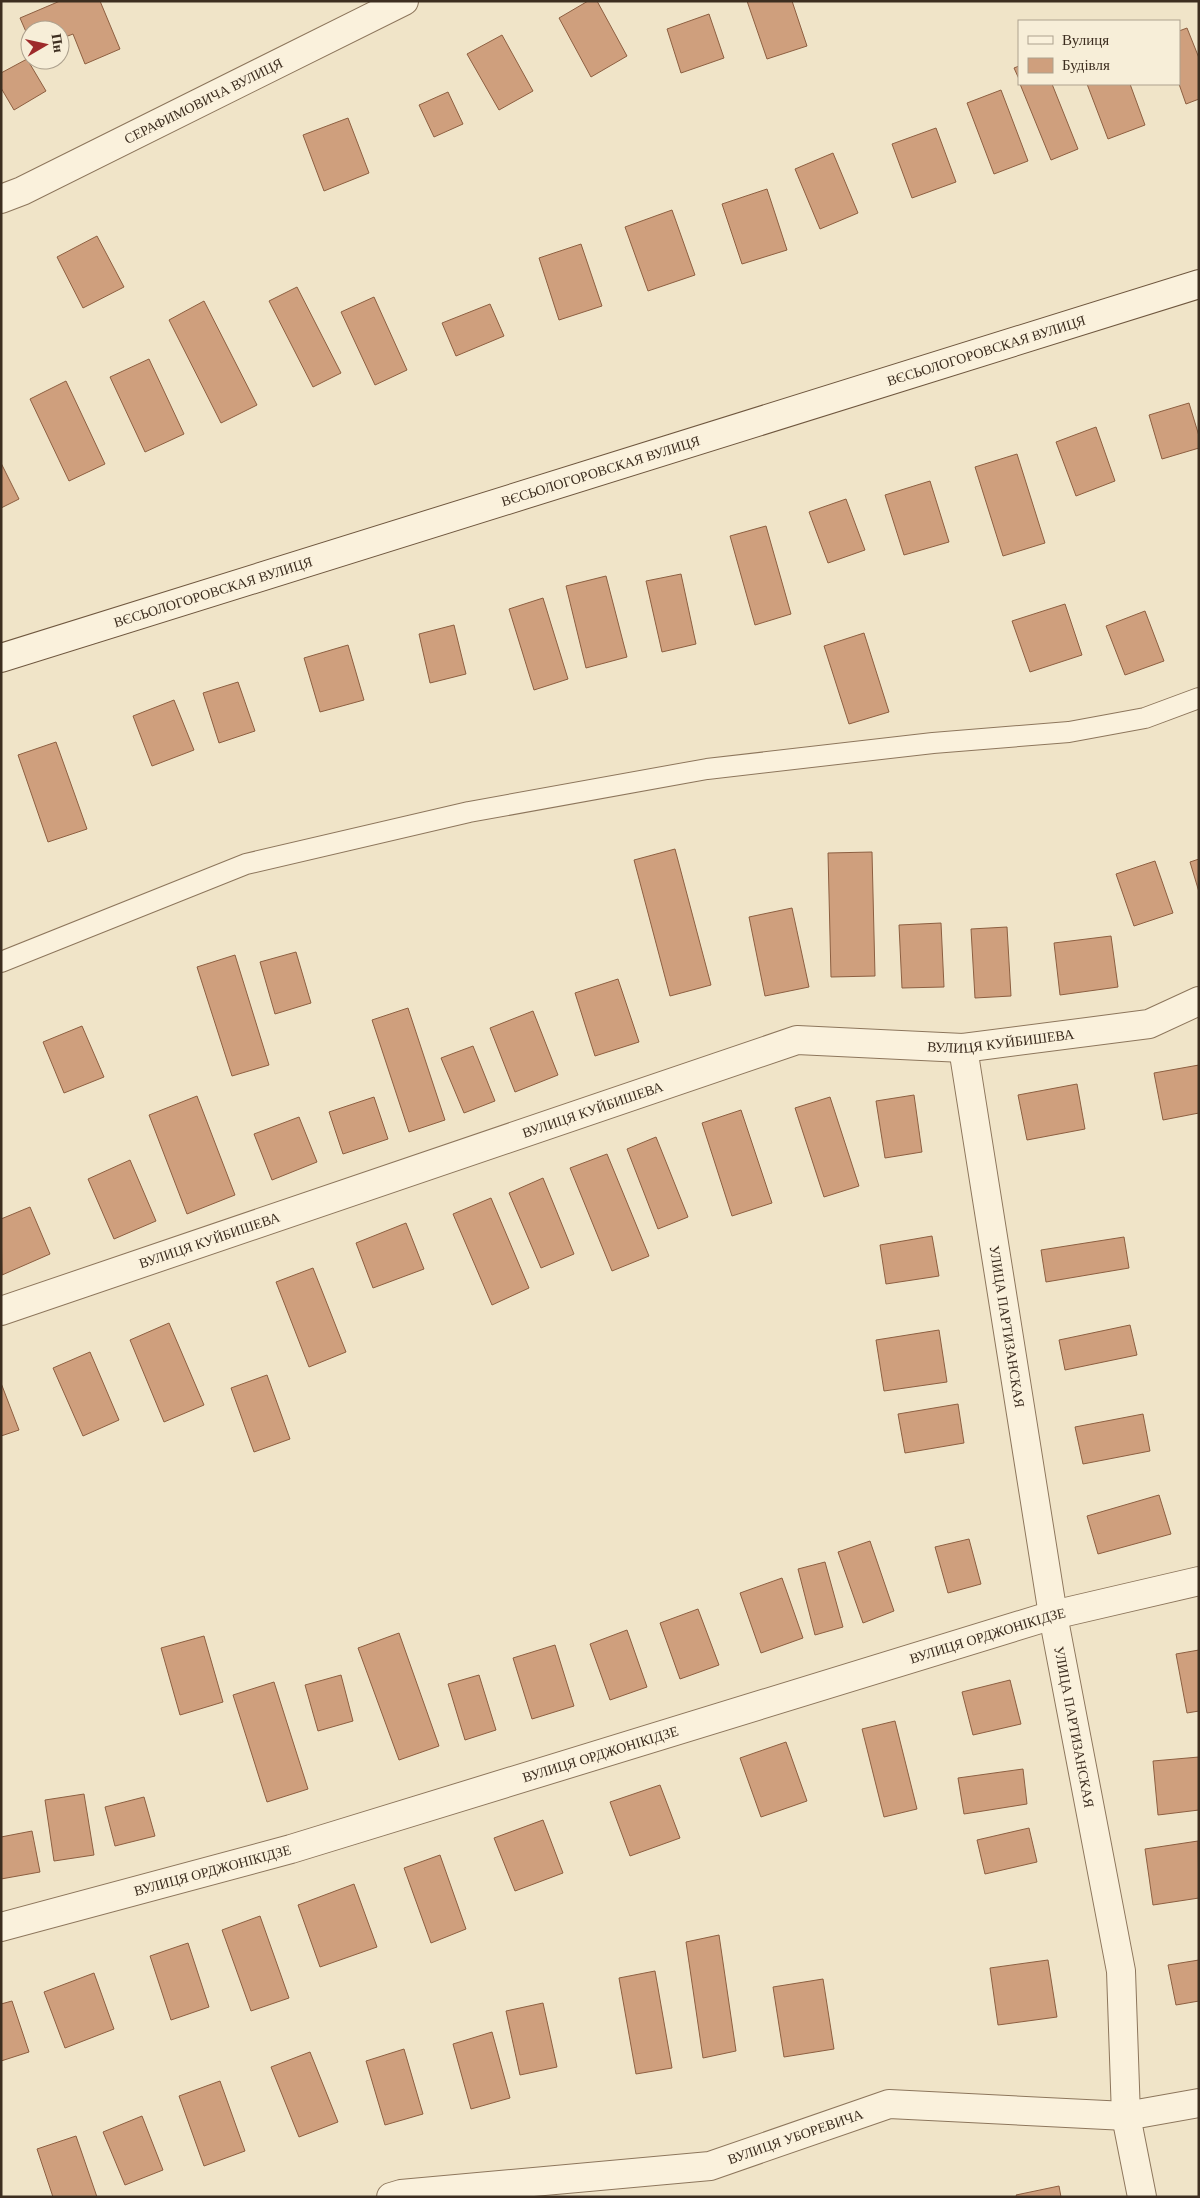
<svg xmlns="http://www.w3.org/2000/svg" width="1200" height="2198" font-family="Georgia,serif">
<rect width="100%" height="100%" fill="#f0e4c8"/>
<!-- building -->
<path fill="#cf9f7d" stroke="#8d5f41" d="M60,1H100L120,49L85,64L73,34L60,39V30H30V41L20,18Z
M588,1H597L627,56L591,77L559,18Z
M747,1H792L807,46L767,59Z
M709,14L724,58L681,73L667,29Z
M1187,28L1199,58V99L1186,104L1179,84V31Z
M502,35L533,91L499,110L467,54Z
M27,59L46,91L14,110L1,88V73Z
M1019,66V79L1014,68Z
M1020,84H1052L1078,149L1051,160Z
M1087,84H1130L1145,125L1108,139Z
M1001,90L1028,161L994,174L967,103Z
M448,92L463,124L434,137L419,105Z
M348,118L369,173L324,191L303,135Z
M936,128L956,182L912,198L892,144Z
M833,153L858,213L820,229L795,169Z
M767,189L787,250L742,264L722,204Z
M672,210L695,275L648,291L625,227Z
M97,236L124,287L83,308L57,257Z
M581,244L602,306L559,320L539,258Z
M297,287L341,373L313,387L269,301Z
M374,297L407,370L375,385L341,312Z
M204,301L257,405L221,423L169,320Z
M490,304L504,336L456,356L442,323Z
M149,359L184,434L145,452L110,377Z
M66,381L105,464L69,481L30,399Z
M1189,403L1199,436V448L1162,459L1149,415Z
M1096,427L1115,481L1076,496L1056,442Z
M1017,454L1045,543L1003,556L975,467Z
M1,463L19,499L1,508Z
M930,481L949,542L904,555L885,495Z
M846,499L865,550L828,563L809,512Z
M766,526L791,614L755,625L730,536Z
M681,574L696,644L662,652L646,581Z
M606,576L627,657L586,668L566,586Z
M543,598L568,679L534,690L509,609Z
M1065,604L1082,655L1030,672L1012,621Z
M1145,611L1164,661L1125,675L1106,626Z
M454,625L466,674L430,683L419,634Z
M864,633L889,712L849,724L824,646Z
M348,645L364,700L320,712L304,658Z
M238,682L255,731L219,743L203,693Z
M174,700L194,750L152,766L133,716Z
M56,742L87,829L48,842L18,755Z
M675,849L711,985L670,996L634,860Z
M872,852L875,976L831,977L828,853Z
M1199,859V892L1190,862Z
M1155,861L1173,913L1134,926L1116,874Z
M792,908L809,987L765,996L749,917Z
M941,923L944,987L902,988L899,925Z
M1007,927L1011,996L975,998L971,929Z
M1111,936L1118,987L1060,995L1054,943Z
M296,952L311,1003L275,1014L260,962Z
M235,955L269,1065L232,1076L197,967Z
M618,979L639,1042L595,1056L575,993Z
M408,1008L445,1120L409,1132L372,1020Z
M533,1011L558,1075L515,1092L490,1028Z
M82,1026L104,1077L64,1093L43,1042Z
M473,1046L495,1101L464,1113L441,1058Z
M1199,1065V1113L1163,1120L1154,1073Z
M1077,1084L1085,1129L1027,1140L1018,1095Z
M914,1095L922,1152L885,1158L876,1101Z
M197,1096L235,1195L187,1214L149,1115Z
M374,1097L388,1139L343,1154L329,1112Z
M830,1097L859,1186L824,1197L795,1108Z
M741,1110L772,1203L732,1216L702,1123Z
M299,1117L317,1162L272,1180L254,1134Z
M656,1137L688,1217L658,1229L627,1149Z
M607,1154L649,1256L612,1271L570,1168Z
M130,1160L156,1221L114,1239L88,1179Z
M543,1178L574,1254L541,1268L509,1193Z
M491,1198L529,1288L492,1305L453,1214Z
M30,1207L50,1254L2,1275L1,1219Z
M406,1223L424,1269L373,1288L356,1243Z
M932,1236L939,1276L886,1284L880,1245Z
M1124,1237L1129,1268L1046,1282L1041,1250Z
M313,1268L346,1352L309,1367L276,1282Z
M169,1323L204,1405L164,1422L130,1340Z
M1130,1325L1137,1355L1065,1370L1059,1340Z
M939,1330L947,1382L884,1391L876,1340Z
M90,1352L119,1420L83,1436L53,1368Z
M267,1375L290,1439L254,1452L231,1388Z
M1,1383L19,1430L1,1436Z
M958,1404L964,1443L905,1453L898,1414Z
M1143,1414L1150,1451L1083,1464L1075,1427Z
M1159,1495L1171,1534L1098,1554L1087,1516Z
M969,1539L981,1584L948,1593L935,1547Z
M870,1541L894,1611L863,1623L838,1552Z
M825,1562L843,1627L815,1635L798,1569Z
M782,1578L803,1638L761,1653L740,1593Z
M698,1609L719,1665L680,1679L660,1623Z
M627,1630L647,1687L610,1700L590,1644Z
M399,1633L439,1746L399,1760L358,1648Z
M204,1636L223,1702L180,1715L161,1648Z
M555,1645L574,1706L532,1719L513,1658Z
M1199,1650V1711L1187,1713L1176,1654Z
M341,1675L353,1721L318,1731L305,1685Z
M479,1675L496,1730L465,1740L448,1684Z
M1010,1680L1021,1724L973,1735L962,1692Z
M274,1682L308,1789L267,1802L233,1695Z
M895,1721L917,1809L884,1817L862,1729Z
M786,1742L807,1801L761,1817L740,1758Z
M1199,1757V1810L1158,1815L1153,1761Z
M1023,1769L1027,1804L964,1814L958,1778Z
M660,1785L680,1838L630,1856L610,1802Z
M84,1794L94,1855L54,1861L45,1800Z
M144,1797L155,1836L115,1846L105,1807Z
M543,1820L563,1873L515,1891L494,1838Z
M1029,1828L1037,1862L985,1874L977,1840Z
M32,1831L40,1872L1,1879V1837Z
M1198,1841L1199,1898L1153,1905L1145,1849Z
M440,1855L466,1929L431,1943L404,1868Z
M354,1884L377,1947L320,1967L298,1905Z
M260,1916L289,1998L251,2011L222,1930Z
M719,1935L736,2051L703,2058L686,1942Z
M188,1943L209,2007L171,2020L150,1956Z
M1048,1960L1057,2017L998,2025L990,1968Z
M1199,1960V2001L1176,2005L1168,1965Z
M655,1971L672,2068L636,2074L619,1978Z
M94,1973L114,2029L65,2048L44,1992Z
M823,1979L834,2049L784,2057L773,1987Z
M12,2001L29,2052L1,2061V2004Z
M543,2003L557,2067L520,2075L506,2011Z
M492,2032L510,2098L471,2109L453,2044Z
M404,2049L423,2114L385,2125L366,2061Z
M310,2052L338,2122L299,2137L271,2067Z
M220,2081L245,2151L204,2166L179,2096Z
M142,2116L163,2170L125,2185L103,2132Z
M76,2136L97,2197H53L37,2149Z
M1059,2186L1061,2197H1017L1016,2195Z"/>
<g fill="none" stroke-linecap="round" stroke-linejoin="round">
<defs>
<path id="lane" d="M1,962L246,864L469,812L707,769L933,743L1069,732L1145,718L1199,698"/>
<g id="street">
<path id="s1" d="M1,199L22,191L404,1"/>
<path id="s2" d="M963,1048L1053,1615L1121,1971L1126,2116L1142,2197"/>
<path id="s3" d="M1,1311L797,1040L963,1048L1149,1024L1199,1001"/>
<path id="s4" d="M1,1927L291,1849L1053,1615L1199,1581"/>
<path id="s5" d="M391,2197L401,2194L710,2166L889,2104L1126,2116L1199,2103"/>
</g>
<g id="secondary">
<path id="s6" d="M1,658L1199,284"/>
</g>
</defs>
<!-- lane casing -->
<use href="#lane" stroke="#8d765c" stroke-width="22"/>
<!-- street casing -->
<use href="#street" stroke="#8d765c" stroke-width="30"/>
<!-- secondary casing -->
<use href="#secondary" stroke="#6f573f" stroke-width="30"/>
<!-- lane -->
<use href="#lane" stroke="#faf1dc" stroke-width="20"/>
<!-- street -->
<use href="#street" stroke="#faf1dc" stroke-width="28"/>
<!-- secondary -->
<use href="#secondary" stroke="#faf1dc" stroke-width="28"/>
</g>
<g text-anchor="middle" stroke-width="4" stroke-linejoin="round" paint-order="stroke">
<!-- street labels -->
<g font-size="14" fill="#3d2e20" stroke="#f7eed8">
<text dy="5" stroke="none"><textPath href="#s1" startOffset="225">СЕРАФИМОВИЧА ВУЛИЦЯ</textPath></text>
<text dy="5" stroke="none"><textPath href="#s6" startOffset="1032">ВЄСЬОЛОГОРОВСКАЯ ВУЛИЦЯ</textPath></text>
<text dy="5" stroke="none"><textPath href="#s6" startOffset="628">ВЄСЬОЛОГОРОВСКАЯ ВУЛИЦЯ</textPath></text>
<text dy="5" stroke="none"><textPath href="#s6" startOffset="222">ВЄСЬОЛОГОРОВСКАЯ ВУЛИЦЯ</textPath></text>
<text dy="5" stroke="none"><textPath href="#s3" startOffset="1045">ВУЛИЦЯ КУЙБИШЕВА</textPath></text>
<text dy="5" stroke="none"><textPath href="#s3" startOffset="625">ВУЛИЦЯ КУЙБИШЕВА</textPath></text>
<text dy="5" stroke="none"><textPath href="#s3" startOffset="220">ВУЛИЦЯ КУЙБИШЕВА</textPath></text>
<text dy="5" stroke="none"><textPath href="#s2" startOffset="282">УЛИЦА ПАРТИЗАНСКАЯ</textPath></text>
<text dy="5" stroke="none"><textPath href="#s4" startOffset="1029">ВУЛИЦЯ ОРДЖОНІКІДЗЕ</textPath></text>
<text dy="5" stroke="none"><textPath href="#s2" startOffset="688">УЛИЦА ПАРТИЗАНСКАЯ</textPath></text>
<text dy="5" stroke="none"><textPath href="#s4" startOffset="624">ВУЛИЦЯ ОРДЖОНІКІДЗЕ</textPath></text>
<text dy="5" stroke="none"><textPath href="#s4" startOffset="219">ВУЛИЦЯ ОРДЖОНІКІДЗЕ</textPath></text>
<text dy="5" stroke="none"><textPath href="#s5" startOffset="411">ВУЛИЦЯ УБОРЕВИЧА</textPath></text>
</g>
</g>
<!-- border -->
<rect width="1200" height="2198" fill="none" stroke="#3d2e20" stroke-width="5"/>
<!-- legend -->
<rect x="1018" y="20" width="162" height="65" fill="#f7eed8" stroke="#ada18e"/>
<rect x="1028" y="36" width="25" height="8" fill="#faf1dc" stroke="#ada18e"/>
<text x="1062" y="45" font-size="15" fill="#3d2e20">Вулиця</text>
<rect x="1028" y="58" width="25" height="15" fill="#cf9f7d" stroke="#ada18e"/>
<text x="1062" y="70" font-size="15" fill="#3d2e20">Будівля</text>
<!-- north arrow -->
<g transform="translate(45 45) rotate(81)"><circle r="24" fill="#f7eed8" stroke="#ada18e"/>
<path d="M0-4L9 19L0 12L-9 19Z" fill="#9e2a2b"/>
<text y="-8" font-size="14" font-weight="bold" text-anchor="middle" fill="#3d2e20">Пн</text>
</g>
</svg>
